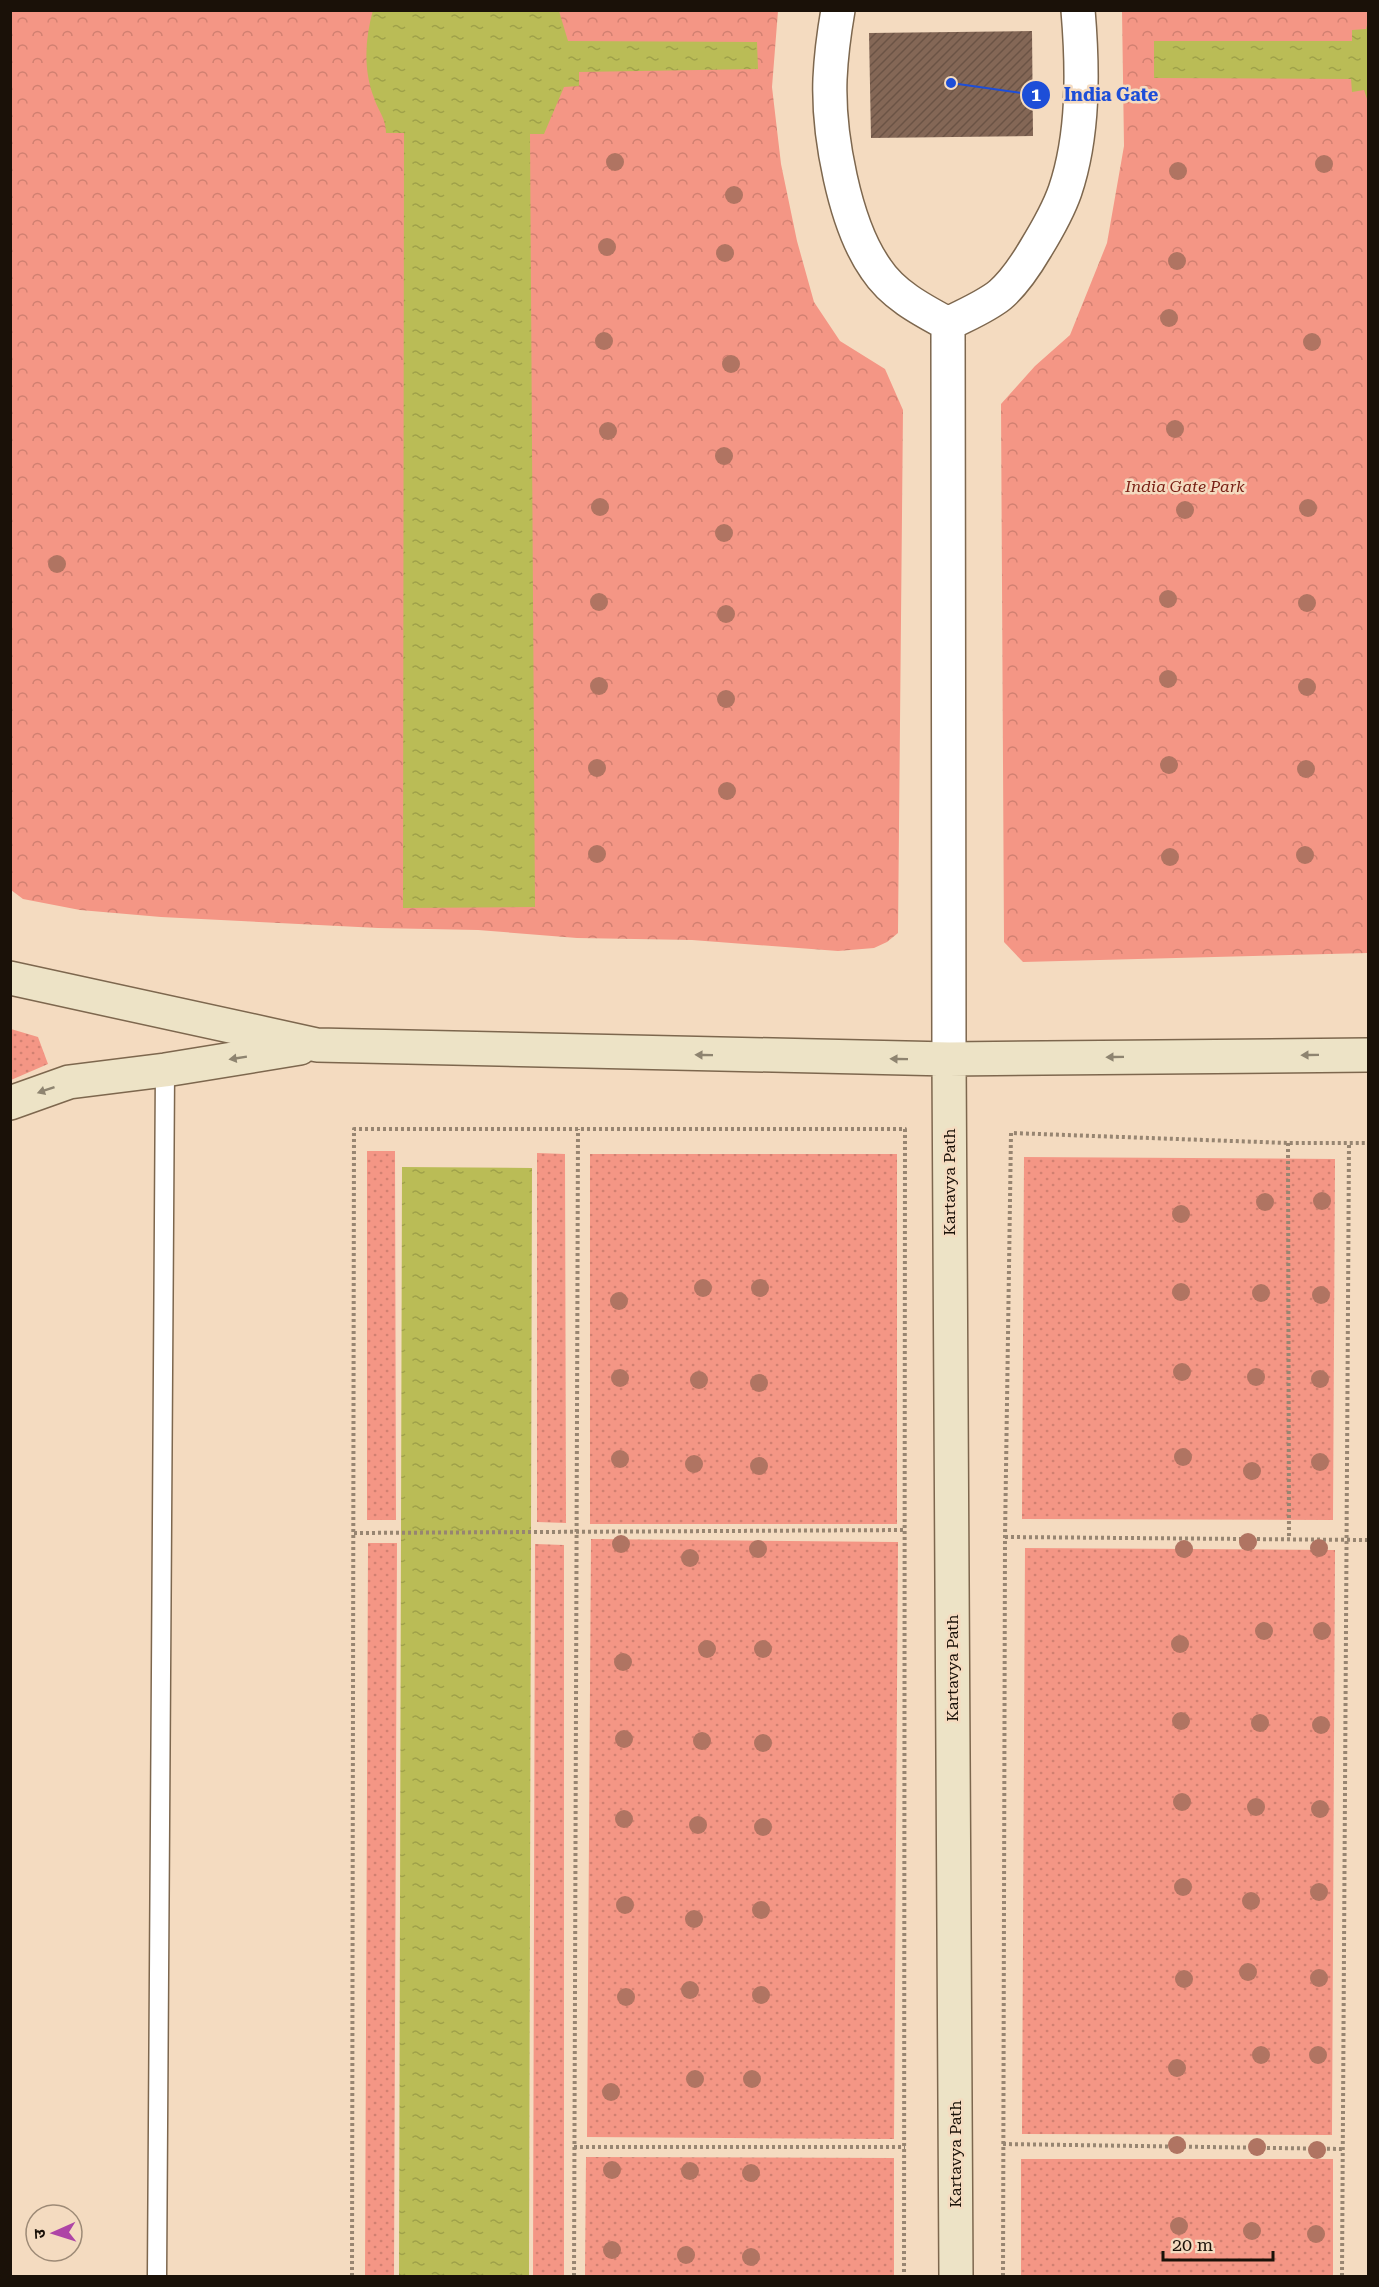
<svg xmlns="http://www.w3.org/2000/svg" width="1379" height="2287" font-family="'Roboto Serif','Noto Sans Devanagari',serif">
<defs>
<pattern id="grass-dots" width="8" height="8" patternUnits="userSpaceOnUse" patternTransform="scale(1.5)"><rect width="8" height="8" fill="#f49685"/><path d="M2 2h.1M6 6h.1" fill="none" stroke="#d18071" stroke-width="1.8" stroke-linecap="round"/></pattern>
<pattern id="park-crowns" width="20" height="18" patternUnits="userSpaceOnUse" patternTransform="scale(1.5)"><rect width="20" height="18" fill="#f49685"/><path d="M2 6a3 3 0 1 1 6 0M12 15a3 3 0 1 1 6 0" fill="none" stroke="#d18071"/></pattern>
<pattern id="water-ripples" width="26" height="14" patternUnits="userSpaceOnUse" patternTransform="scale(1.5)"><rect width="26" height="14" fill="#babc56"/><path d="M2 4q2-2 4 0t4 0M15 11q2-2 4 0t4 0" fill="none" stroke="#9fa149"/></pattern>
<pattern id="building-hatch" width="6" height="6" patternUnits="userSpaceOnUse" patternTransform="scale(1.5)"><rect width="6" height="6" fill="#846756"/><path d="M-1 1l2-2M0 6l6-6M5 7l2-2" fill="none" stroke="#6b5345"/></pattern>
</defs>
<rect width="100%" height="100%" fill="#f4dbc0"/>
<!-- grass -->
<path fill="url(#grass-dots)" d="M11,1029L38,1037L48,1064L11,1080Z
M367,1151H395L396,1520H367Z
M537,1153L565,1154L566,1523L537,1522Z
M590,1154H897V1524H590Z
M1024,1157L1335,1159L1333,1520L1022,1519Z
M591,1539L898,1542L894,2139L587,2137Z
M368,1543H397L394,2276H365Z
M535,1544L564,1545V2276H533Z
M1025,1548L1335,1550L1332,2135L1022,2134Z
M586,2157L894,2158V2276H585Z
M1021,2159H1333V2276H1021Z"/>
<!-- park -->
<path fill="url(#park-crowns)" d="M10,11H778L772,87L781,164L797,241L814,302L840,341L885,369L903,410L898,933L887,942L874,948L838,951L692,940L577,938L478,930L378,928L161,917L80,910L23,899L11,890Z
M1122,11H1368V953L1023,962L1004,942L1001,404L1035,366L1070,335L1107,243L1124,146Z"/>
<!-- water -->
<path fill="url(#water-ripples)" d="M373,10L559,11L568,41L757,42L758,69L579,72V86L564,87L544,134H530L535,907L403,908L404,133H386C386,118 378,111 374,98C363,69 365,39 373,10Z
M1368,21V102L1364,90L1352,92L1351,79L1154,78V41H1352V30L1366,29Z
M402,1167L532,1168L529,2276H399Z"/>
<!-- building -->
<path fill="url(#building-hatch)" d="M1032,31L1033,136L871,138L869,33Z"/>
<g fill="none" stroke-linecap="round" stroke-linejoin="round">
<defs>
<path id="lane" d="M157,2276L165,1070"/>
<path id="street" d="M838,10C834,33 831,56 830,79C828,133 844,224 876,269C893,295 922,310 948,324C965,315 985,307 1000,295C1015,282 1026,265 1036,248C1047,230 1058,211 1065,191C1084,135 1083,69 1078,10
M948,324L949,1059"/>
<path id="secondary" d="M10,978L317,1045L949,1059L1368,1055
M949,1059L956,2276
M10,1103L69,1082L165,1070L300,1048"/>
</defs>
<!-- lane casing -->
<use href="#lane" stroke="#7d674e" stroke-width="21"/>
<!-- street casing -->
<use href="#street" stroke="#7d674e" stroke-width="36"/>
<!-- secondary casing -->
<use href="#secondary" stroke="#7d674e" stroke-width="36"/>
<!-- path -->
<path stroke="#978571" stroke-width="4" stroke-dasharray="3 3" stroke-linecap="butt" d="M1288,1143L1289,1539
M354,1533L905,1530
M1005,1537L1368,1540
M1003,2144L1343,2149
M574,2147H905
M352,2276L354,1129H905L904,2276
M574,2276L578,1129
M1003,2276L1005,1537L1011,1133L1288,1143H1368
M1342,2276L1349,1143"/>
<!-- lane -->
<use href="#lane" stroke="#fff" stroke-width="18"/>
<!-- street -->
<use href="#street" stroke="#fff" stroke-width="33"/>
<!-- secondary -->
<use href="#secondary" stroke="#ede3c6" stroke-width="33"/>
</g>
<!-- trees -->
<g fill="#b07462">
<circle cx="615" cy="162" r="9"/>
<circle cx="1324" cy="164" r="9"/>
<circle cx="1178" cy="171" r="9"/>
<circle cx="734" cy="195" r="9"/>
<circle cx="607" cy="247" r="9"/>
<circle cx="725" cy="253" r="9"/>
<circle cx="1177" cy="261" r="9"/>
<circle cx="1169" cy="318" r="9"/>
<circle cx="604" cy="341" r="9"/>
<circle cx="1312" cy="342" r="9"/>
<circle cx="731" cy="364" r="9"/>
<circle cx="1175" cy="429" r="9"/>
<circle cx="608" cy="431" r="9"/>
<circle cx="724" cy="456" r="9"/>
<circle cx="600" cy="507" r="9"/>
<circle cx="1308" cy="508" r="9"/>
<circle cx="1185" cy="510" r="9"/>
<circle cx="724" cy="533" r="9"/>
<circle cx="57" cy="564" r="9"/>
<circle cx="1168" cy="599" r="9"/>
<circle cx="599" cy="602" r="9"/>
<circle cx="1307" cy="603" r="9"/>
<circle cx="726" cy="614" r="9"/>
<circle cx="1168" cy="679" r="9"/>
<circle cx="599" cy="686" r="9"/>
<circle cx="1307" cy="687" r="9"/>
<circle cx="726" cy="699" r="9"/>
<circle cx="1169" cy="765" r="9"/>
<circle cx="597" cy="768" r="9"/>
<circle cx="1306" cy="769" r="9"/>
<circle cx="727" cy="791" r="9"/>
<circle cx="597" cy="854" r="9"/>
<circle cx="1305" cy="855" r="9"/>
<circle cx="1170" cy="857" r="9"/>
<circle cx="1322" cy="1201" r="9"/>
<circle cx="1265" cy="1202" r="9"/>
<circle cx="1181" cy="1214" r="9"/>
<circle cx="703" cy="1288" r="9"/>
<circle cx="760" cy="1288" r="9"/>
<circle cx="1181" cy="1292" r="9"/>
<circle cx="1261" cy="1293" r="9"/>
<circle cx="1321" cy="1295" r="9"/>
<circle cx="619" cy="1301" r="9"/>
<circle cx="1182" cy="1372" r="9"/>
<circle cx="1256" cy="1377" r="9"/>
<circle cx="620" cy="1378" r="9"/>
<circle cx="1320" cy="1379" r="9"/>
<circle cx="699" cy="1380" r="9"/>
<circle cx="759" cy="1383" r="9"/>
<circle cx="1183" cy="1457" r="9"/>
<circle cx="620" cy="1459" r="9"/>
<circle cx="1320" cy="1462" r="9"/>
<circle cx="694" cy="1464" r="9"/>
<circle cx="759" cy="1466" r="9"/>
<circle cx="1252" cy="1471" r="9"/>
<circle cx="1248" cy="1542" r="9"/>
<circle cx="621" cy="1544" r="9"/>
<circle cx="1319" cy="1548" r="9"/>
<circle cx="758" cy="1549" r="9"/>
<circle cx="1184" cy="1549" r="9"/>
<circle cx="690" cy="1558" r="9"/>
<circle cx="1264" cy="1631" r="9"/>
<circle cx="1322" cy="1631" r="9"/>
<circle cx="1180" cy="1644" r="9"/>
<circle cx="707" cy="1649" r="9"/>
<circle cx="763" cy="1649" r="9"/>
<circle cx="623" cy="1662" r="9"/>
<circle cx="1181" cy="1721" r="9"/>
<circle cx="1260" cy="1723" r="9"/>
<circle cx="1321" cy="1725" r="9"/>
<circle cx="624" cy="1739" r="9"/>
<circle cx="702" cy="1741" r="9"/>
<circle cx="763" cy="1743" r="9"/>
<circle cx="1182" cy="1802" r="9"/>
<circle cx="1256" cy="1807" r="9"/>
<circle cx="1320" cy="1809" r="9"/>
<circle cx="624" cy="1819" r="9"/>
<circle cx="698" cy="1825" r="9"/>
<circle cx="763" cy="1827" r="9"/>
<circle cx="1183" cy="1887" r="9"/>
<circle cx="1319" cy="1892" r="9"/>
<circle cx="1251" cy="1901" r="9"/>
<circle cx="625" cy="1905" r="9"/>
<circle cx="761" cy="1910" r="9"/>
<circle cx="694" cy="1919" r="9"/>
<circle cx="1248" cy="1972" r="9"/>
<circle cx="1319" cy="1978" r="9"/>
<circle cx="1184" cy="1979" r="9"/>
<circle cx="690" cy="1990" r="9"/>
<circle cx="761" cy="1995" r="9"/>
<circle cx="626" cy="1997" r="9"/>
<circle cx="1261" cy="2055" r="9"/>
<circle cx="1318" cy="2055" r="9"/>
<circle cx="1177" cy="2068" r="9"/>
<circle cx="695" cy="2079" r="9"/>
<circle cx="752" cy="2079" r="9"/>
<circle cx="611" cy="2092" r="9"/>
<circle cx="1177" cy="2145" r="9"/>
<circle cx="1257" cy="2147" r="9"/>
<circle cx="1317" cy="2150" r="9"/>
<circle cx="612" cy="2170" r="9"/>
<circle cx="690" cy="2171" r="9"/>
<circle cx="751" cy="2173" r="9"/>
<circle cx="1179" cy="2226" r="9"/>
<circle cx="1252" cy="2231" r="9"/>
<circle cx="1316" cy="2234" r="9"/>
<circle cx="612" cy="2250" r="9"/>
<circle cx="686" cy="2255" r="9"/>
<circle cx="751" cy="2257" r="9"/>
</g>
<!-- one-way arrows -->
<defs><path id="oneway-solid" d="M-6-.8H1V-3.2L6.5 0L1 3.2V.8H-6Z" transform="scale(1.5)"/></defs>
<g fill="#8e8470">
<use href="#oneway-solid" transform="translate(704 1055) rotate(-179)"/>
<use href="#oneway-solid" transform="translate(1310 1055) rotate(179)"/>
<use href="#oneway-solid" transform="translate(1115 1057) rotate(179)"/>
<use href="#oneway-solid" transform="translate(238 1058) rotate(171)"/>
<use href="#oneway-solid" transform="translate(899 1059) rotate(-179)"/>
<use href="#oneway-solid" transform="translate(46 1090) rotate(161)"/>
</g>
<g text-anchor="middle" stroke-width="5" stroke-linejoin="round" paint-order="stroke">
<!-- park labels -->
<g font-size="16" font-style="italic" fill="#782015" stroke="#f4dbc0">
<text x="1185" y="492">India Gate Park</text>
</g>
<!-- street labels -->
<g font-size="16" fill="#1a1108" stroke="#f4dbc0">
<text transform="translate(949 1182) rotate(-90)" y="6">Kartavya Path</text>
<text transform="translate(952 1668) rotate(-90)" y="6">Kartavya Path</text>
<text transform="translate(955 2154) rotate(-90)" y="6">Kartavya Path</text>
</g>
</g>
<!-- callouts -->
<path fill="none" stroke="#1d4ed8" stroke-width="2" d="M951 83L1036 95"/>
<g fill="#1d4ed8" stroke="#f4dbc0" stroke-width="2">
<circle cx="951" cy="83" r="6"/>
<circle cx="1036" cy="95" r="15"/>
</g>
<g font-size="18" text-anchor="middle" font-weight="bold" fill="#fff">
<text x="1036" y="101">1</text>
</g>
<g font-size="18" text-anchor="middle" font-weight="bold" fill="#1d4ed8" stroke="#f4dbc0" stroke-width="5" stroke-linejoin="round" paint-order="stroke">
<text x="1111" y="101">India Gate</text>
</g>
<!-- border -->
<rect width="1379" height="2287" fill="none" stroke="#1a1108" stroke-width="24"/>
<!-- north arrow -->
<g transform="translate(54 2233) rotate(267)"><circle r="28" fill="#f4dbc0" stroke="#9d8a76" stroke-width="1.5"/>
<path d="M0-4.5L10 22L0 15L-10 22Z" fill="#ae45a6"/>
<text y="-9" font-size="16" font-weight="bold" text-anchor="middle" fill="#1a1108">उ</text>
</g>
<!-- scale -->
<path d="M1163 2251v9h110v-9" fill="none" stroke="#1a1108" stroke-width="3"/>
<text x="1172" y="2251" font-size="18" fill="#1a1108" stroke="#f4dbc0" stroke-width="4.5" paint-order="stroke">20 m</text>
</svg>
